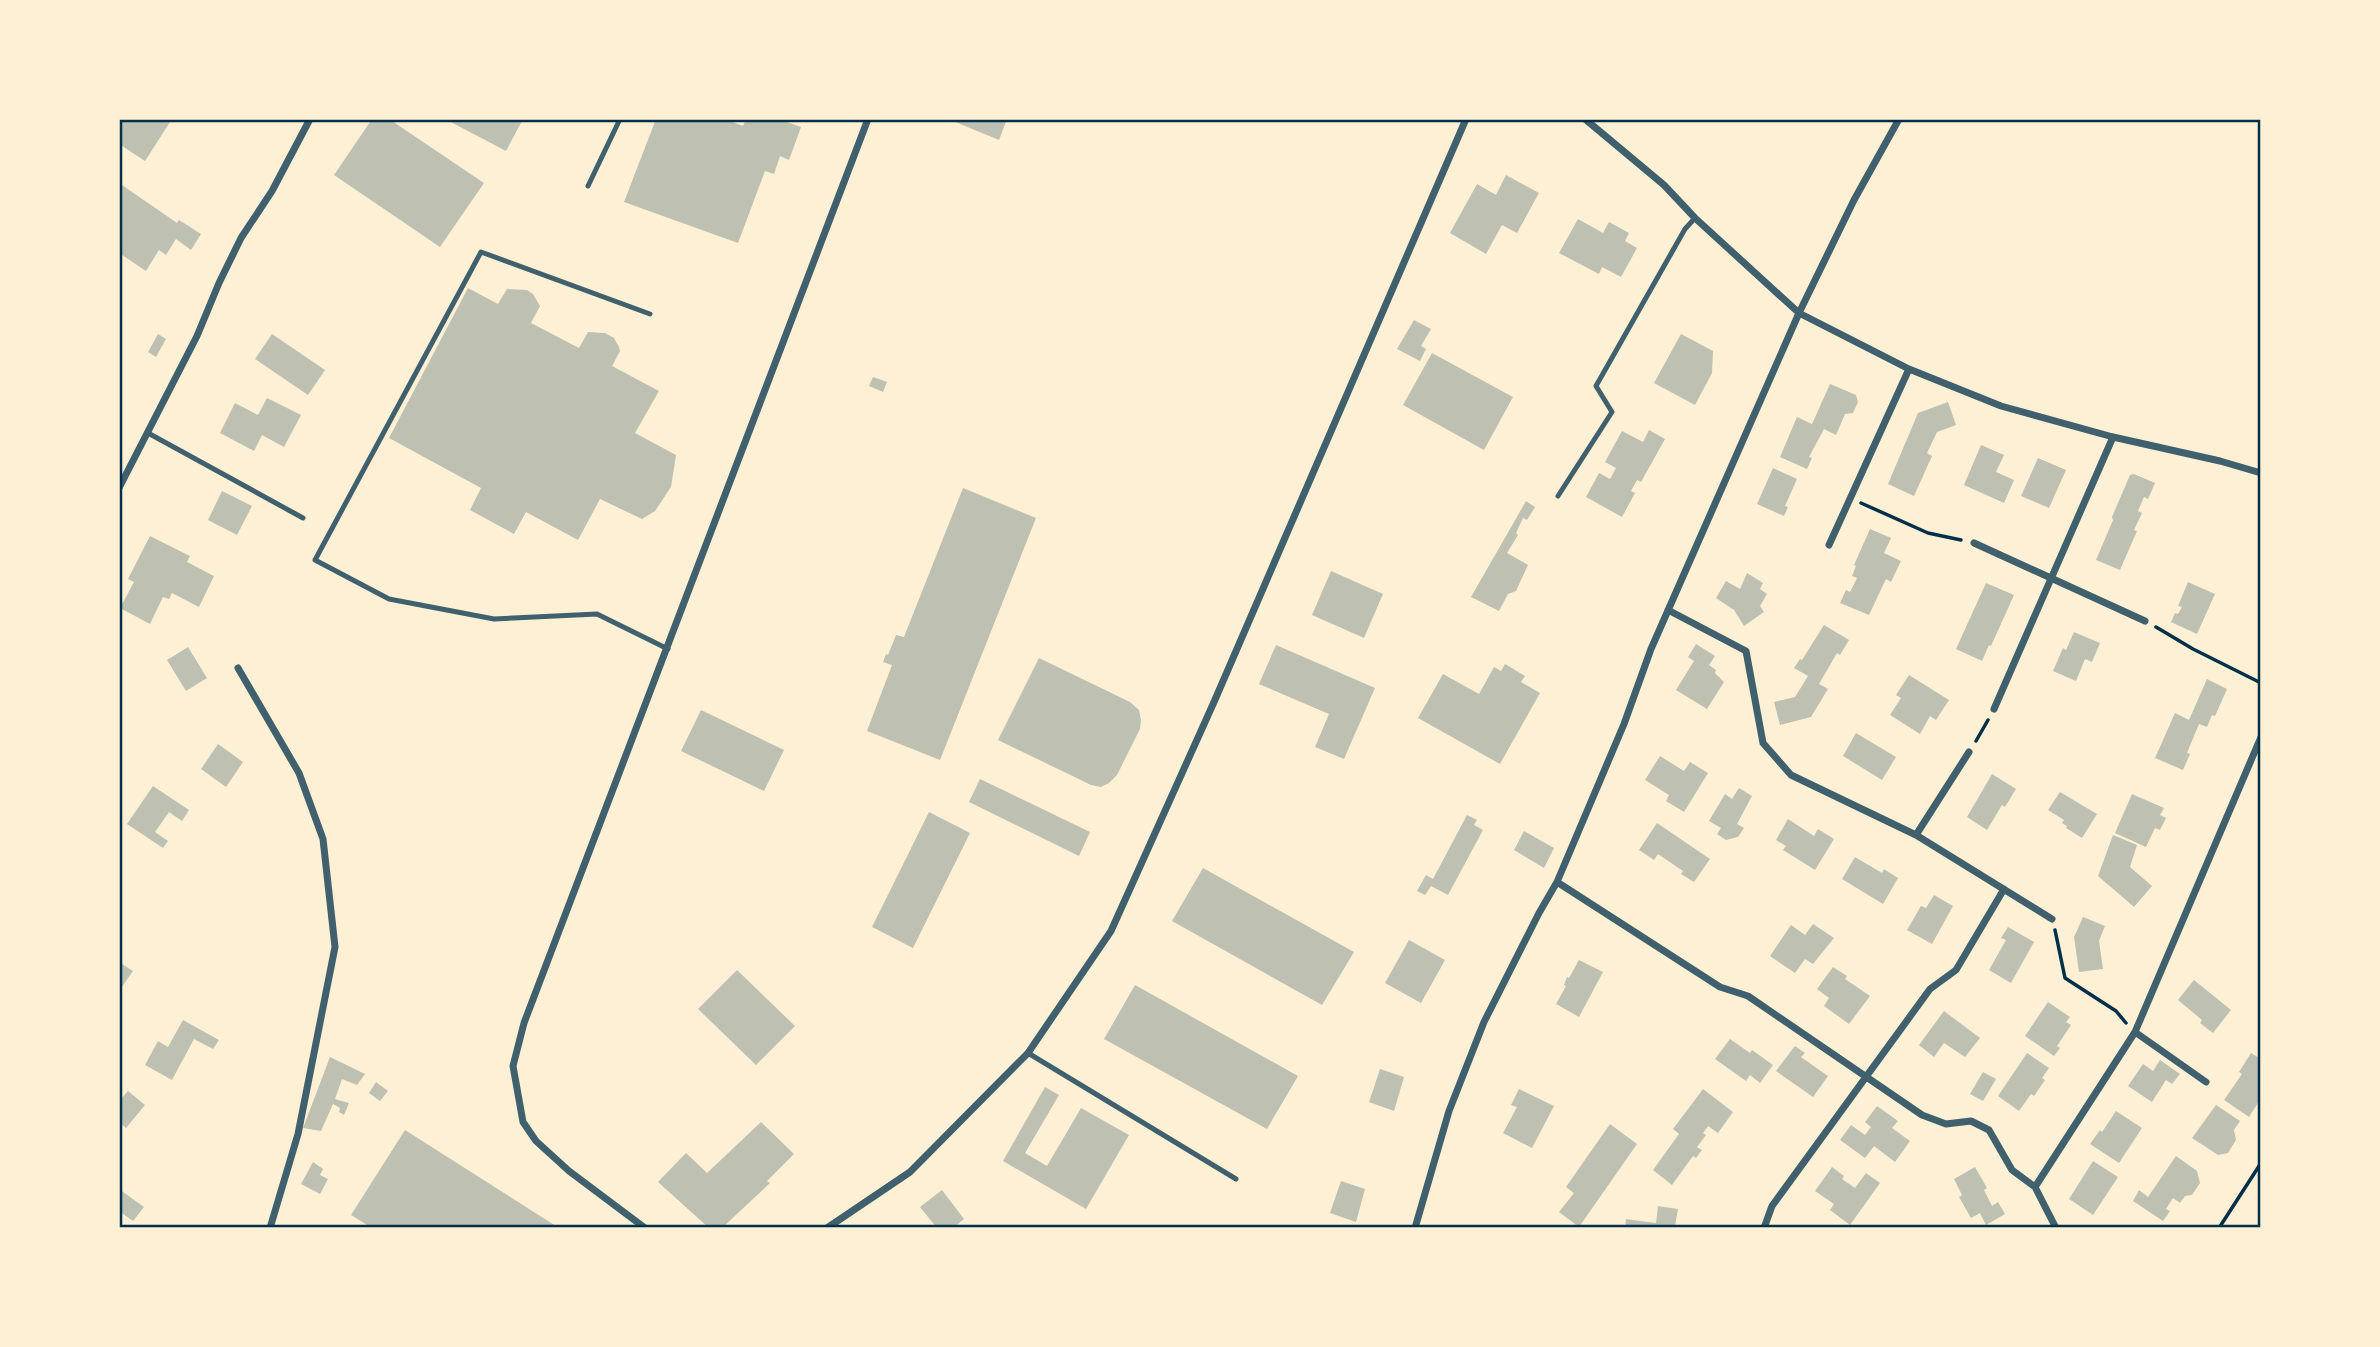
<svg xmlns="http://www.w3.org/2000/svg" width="2380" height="1347" font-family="'Playfair Display',serif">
<rect width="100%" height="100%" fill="#fdf0d5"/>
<!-- building -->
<path fill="#bec0b2" d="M119,119H172L145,161L119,144Z
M372,119H389L484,183L440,247L334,175Z
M445,119H523L506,151Z
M656,119H725L743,126L746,119H784V121L801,127L789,160L780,156L774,174L765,171L738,243L624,202Z
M948,119H1007L999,140Z
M1506,175L1539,193L1517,233L1502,225L1486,254L1450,233L1477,184L1496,195Z
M119,183L177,223L179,220L201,234L191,250L176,239L166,255L159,250L146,271L119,253Z
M1578,219L1603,233L1609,222L1629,233L1625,241L1637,248L1621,277L1602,267L1599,274L1559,253Z
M468,288L498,304L507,289L527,290L533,294L540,306L531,323L579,348L588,332L605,333L614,338L619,347L620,351L612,366L659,391L635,433L676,455L671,487L655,511L642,519L600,499L578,540L526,512L514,534L470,510L481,488L389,438Z
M1414,320L1431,329L1421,346L1426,349L1420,361L1397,349Z
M158,334L166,339L156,357L148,352Z
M272,334L325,370L308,395L255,359Z
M1681,334L1713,351L1712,373L1695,405L1654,383Z
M1432,353L1513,397L1484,450L1403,405Z
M873,377L887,382L883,392L869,386Z
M1830,384L1856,395L1858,402L1853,413L1845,414L1836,435L1824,429L1809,457L1812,458L1807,469L1780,457L1797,417L1812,424Z
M267,398L301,415L284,447L262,435L254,451L220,433L235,403L258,415Z
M1948,402L1956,425L1937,432L1927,453L1932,456L1914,496L1888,484L1918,413Z
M1649,430L1665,439L1641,482L1637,480L1631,491L1635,493L1622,517L1586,497L1599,473L1610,479L1616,468L1605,462L1622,431L1643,442Z
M1981,445L2004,455L1996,472L2014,480L2004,503L1964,485Z
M2038,458L2066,470L2049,508L2021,496Z
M1773,468L1797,479L1785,506L1788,507L1784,516L1757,504Z
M2134,474L2155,483L2148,499L2144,497L2138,511L2142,513L2134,530L2137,531L2120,570L2096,560L2113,520L2112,517L2130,475Z
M963,488L1036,518L940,760L867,731L892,665L883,662L886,654L888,655L896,635L904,637Z
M222,491L252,506L237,535L208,520Z
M1526,501L1535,507L1527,520L1523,518L1516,533L1518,535L1507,553L1528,565L1516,591L1508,594L1499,611L1471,597Z
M1870,529L1891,538L1884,553L1901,561L1891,582L1886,579L1869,615L1840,603L1846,590L1850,592L1857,578L1852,576L1856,566L1854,565Z
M150,536L190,556L187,562L214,576L199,607L172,593L169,599L163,597L150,624L120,608L134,582L128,579Z
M1331,571L1383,594L1364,638L1312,615Z
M1747,573L1763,583L1760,589L1767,594L1760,606L1764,612L1744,626L1734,610L1716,598L1726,581L1740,589Z
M2188,582L2215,594L2197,634L2171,622L2175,613L2178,614L2182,607L2178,606Z
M1986,583L2014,595L1991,646L1989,645L1982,661L1956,649Z
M1824,625L1849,640L1840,655L1837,653L1819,684L1828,689L1811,717L1780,725L1774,702L1795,697L1808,676L1794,668L1800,659L1802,660Z
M2074,632L2100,643L2092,662L2085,659L2076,681L2053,671L2063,648L2066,650Z
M1696,644L1715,656L1709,665L1716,670L1715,673L1724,682L1707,709L1676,690L1694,661L1688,657Z
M1276,645L1375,688L1344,759L1315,747L1329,714L1259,684Z
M188,647L207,678L186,691L167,660Z
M1039,658L1130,702L1139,710L1141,720L1140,729L1117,775L1109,783L1101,787L1091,785L998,740Z
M1505,664L1525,676L1521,682L1540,693L1500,764L1418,718L1443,674L1479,694L1494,667L1501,671Z
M1909,675L1949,700L1936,720L1930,716L1920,734L1890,715L1901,698L1896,695Z
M2207,679L2227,689L2215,716L2212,715L2207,727L2199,724L2187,753L2190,754L2183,770L2155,758L2175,713L2189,720Z
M701,710L784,750L764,791L681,751Z
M1856,733L1896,757L1882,780L1843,756Z
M218,744L243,762L226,787L201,769Z
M1660,756L1684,771L1690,762L1708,773L1684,812L1666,801L1669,795L1645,780Z
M1992,774L2016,789L2005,807L2002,805L1987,830L1967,817Z
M980,779L1090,832L1079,856L969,802Z
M153,786L189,810L182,821L169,812L155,832L168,841L163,848L127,824Z
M1739,788L1752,796L1737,824L1744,828L1738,837L1726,840L1717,834L1721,828L1709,821L1725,794L1732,799Z
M2060,792L2097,814L2082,838L2066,828L2067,826L2062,823L2064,820L2048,810Z
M2132,794L2164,808L2160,815L2166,818L2160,830L2155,828L2146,847L2115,833Z
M929,812L970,833L913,948L872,927Z
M1467,815L1477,820L1474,825L1483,830L1448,895L1431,886L1425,895L1417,891L1426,875L1433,879Z
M1788,819L1814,836L1818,829L1834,839L1815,870L1783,850L1786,846L1776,840Z
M1657,823L1710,859L1694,882L1681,874L1683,871L1658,854L1654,860L1639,850Z
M1524,831L1554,848L1544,868L1514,850Z
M2113,835L2137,845L2130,867L2152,886L2134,907L2098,876Z
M1855,857L1882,873L1884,869L1898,878L1883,904L1842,879Z
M1203,868L1354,952L1322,1005L1172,921Z
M1934,895L1953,906L1932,944L1907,930L1921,906L1926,908Z
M2083,917L2105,926L2099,941L2103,969L2079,972L2074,937Z
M1813,924L1834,938L1813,964L1805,959L1795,973L1770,956L1791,925L1805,935Z
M2008,927L2034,942L2011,983L1989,970L2006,940L2001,938Z
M1409,940L1445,960L1421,1003L1385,983Z
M1579,960L1603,972L1579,1017L1556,1004L1566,986L1564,985L1567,977L1569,978Z
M119,962L133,971L119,991Z
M1833,967L1847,976L1845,979L1870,996L1849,1024L1824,1006L1829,998L1817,989Z
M737,970L795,1026L756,1065L698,1009Z
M2194,980L2231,1010L2213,1033L2200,1023L2202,1020L2178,1000Z
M1135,985L1298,1076L1267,1129L1104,1039Z
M2048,1002L2070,1017L2066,1022L2071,1025L2057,1046L2060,1048L2054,1056L2025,1036Z
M1944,1011L1980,1038L1965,1057L1944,1043L1934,1057L1919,1045Z
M183,1020L219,1040L213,1049L194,1039L172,1080L145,1065L158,1041L168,1047Z
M1730,1039L1750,1053L1752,1050L1773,1065L1760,1083L1750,1075L1746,1081L1715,1059Z
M1795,1046L1805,1053L1801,1057L1828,1076L1813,1097L1776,1071Z
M2027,1053L2049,1068L2042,1078L2045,1080L2034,1096L2031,1094L2019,1111L1998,1096Z
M2251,1053L2261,1059V1098L2249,1117L2224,1100L2242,1074L2239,1072Z
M330,1057L365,1074L357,1085L342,1079L335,1099L349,1103L344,1115L339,1112L340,1108L333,1104L321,1131L303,1128Z
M2160,1060L2180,1074L2172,1084L2166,1080L2152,1102L2128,1086L2143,1064L2153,1071Z
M1380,1069L1404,1077L1394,1111L1369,1102Z
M1983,1072L1996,1079L1983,1101L1970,1094Z
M376,1082L388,1091L380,1101L369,1093Z
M1045,1087L1059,1095L1025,1153L1047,1166L1081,1108L1129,1135L1086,1209L1003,1161Z
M1519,1089L1554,1106L1532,1148L1503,1133L1517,1107L1511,1105Z
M1703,1089L1733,1112L1718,1133L1708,1126L1703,1133L1706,1135L1697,1147L1702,1150L1696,1158L1693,1156L1672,1185L1653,1170L1679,1134L1673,1129Z
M128,1091L145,1105L126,1128L119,1122V1101Z
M2216,1105L2240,1121L2234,1130L2236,1140L2228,1153L2218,1155L2192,1138Z
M1877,1106L1898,1121L1892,1128L1910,1141L1895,1162L1874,1146L1865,1158L1840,1140L1851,1125L1865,1135L1871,1127L1865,1122Z
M2116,1111L2142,1128L2119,1163L2090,1144L2100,1130L2102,1132Z
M761,1122L794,1154L767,1181L770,1183L722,1228H709L658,1182L686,1153L707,1173Z
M1610,1124L1637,1144L1579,1227L1559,1212L1574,1193L1566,1187Z
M405,1130L559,1228H372L351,1215Z
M2176,1156L2197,1171L2200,1183L2192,1195L2185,1196L2180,1203L2173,1198L2166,1209L2170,1211L2163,1221L2133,1201L2139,1190L2148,1197Z
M2093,1161L2118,1177L2093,1215L2069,1199Z
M313,1162L323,1169L320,1175L328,1179L320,1194L301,1184Z
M1832,1167L1844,1176L1842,1179L1855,1188L1866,1173L1880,1183L1850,1225L1830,1210L1834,1204L1815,1191Z
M1975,1167L1987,1188L1984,1190L1992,1206L1998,1202L2005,1214L1986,1225L1980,1213L1971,1218L1959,1197L1962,1195L1954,1179Z
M1341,1181L1365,1189L1356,1222L1330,1213Z
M119,1189L144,1207L133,1221L119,1211Z
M942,1190L964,1219L953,1228H937L920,1207Z
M1658,1206L1678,1209L1675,1226L1625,1228L1626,1219L1656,1223Z"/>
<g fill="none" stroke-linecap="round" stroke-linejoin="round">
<!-- path -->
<path stroke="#003049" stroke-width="3.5" d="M1861,503L1928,533L1961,540
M2156,627L2193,649L2261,683
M1976,741L1988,720
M2055,930L2065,978L2116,1011L2126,1023
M2219,1228L2261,1163"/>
<!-- service -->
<path stroke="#3f606c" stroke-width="5" d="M588,186L620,119
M650,314L481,252L315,560L389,599L494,619L597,614L668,649
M148,433L303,518
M1558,496L1612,412L1596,386L1685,229L1695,218
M1028,1053L1236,1179"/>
<!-- minor -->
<path stroke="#3f606c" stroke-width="7" d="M1585,119L1664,185L1695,218L1799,313L1909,369L2001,406L2113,437L2220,461L2261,473
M119,488L197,336L219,283L241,238L272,191L310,119
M1974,543L2145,621
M1829,545L1909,369
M1668,610L1746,651L1763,743L1791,775L1916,835L1969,752
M238,668L299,773L323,839L335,947L298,1134L270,1228
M1994,709L2113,437
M1916,835L2052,919
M1557,882L1720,987L1748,996L1922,1115L1946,1124L1971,1121L1989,1130L2012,1170L2035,1187
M2135,1032L2206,1082
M645,1228L569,1171L536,1141L523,1122L513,1066L524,1023L868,119
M827,1228L910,1172L1028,1053L1111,931L1214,702L1466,119
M1415,1228L1449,1111L1484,1022L1539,913L1557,882L1624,724L1651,649L1799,313L1854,200L1899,119
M1764,1228L1772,1206L1930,989L1956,970L2004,889
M2056,1228L2035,1187L2135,1032L2261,737"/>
</g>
<!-- border -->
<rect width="2380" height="1347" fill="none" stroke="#fdf0d5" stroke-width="242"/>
<rect x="121" y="121" width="2138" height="1105" fill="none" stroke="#003049" stroke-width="2.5"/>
</svg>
